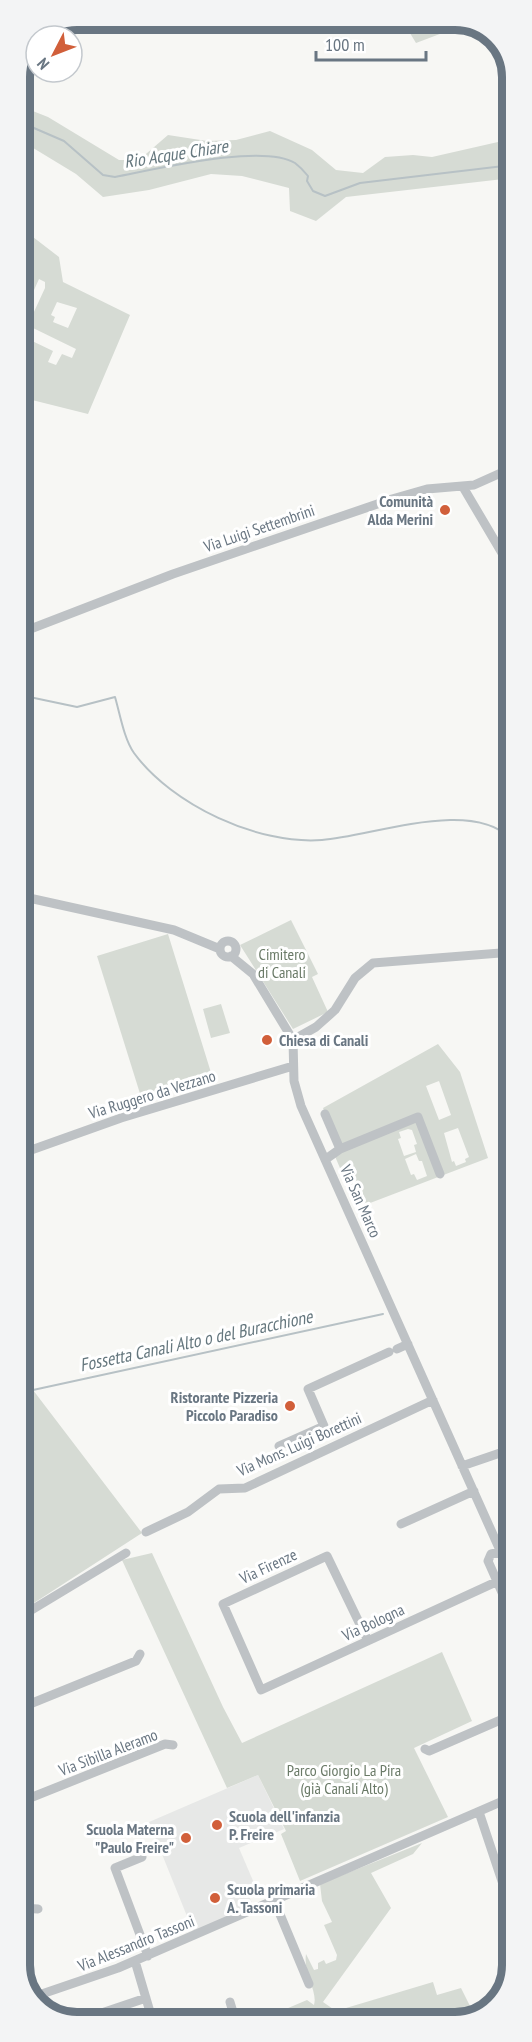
<svg xmlns="http://www.w3.org/2000/svg" width="532" height="2042" font-family="'PT Sans Narrow',sans-serif">
<rect width="100%" height="100%" fill="#f7f7f4"/>
<!-- built -->
<path fill="#e7e8e7" d="M258,1775L284,1829L239,1848L254,1883L245,1887L255,1910L195,1936L149,1822Z"/>
<!-- green -->
<path fill="#d6dbd4" fill-rule="evenodd" d="M402,20L421,21L422,24L442,20L445,25L448,23L447,20H462L469,23L416,43Z
M20,106L48,117L119,160H139L168,135L207,141L236,140L270,131L312,150L336,170L363,173L385,157L413,155L432,157L511,139L512,178L346,197L316,221L290,211L289,188L242,176L211,174L149,190L103,197L76,174L20,140Z
M20,227L59,257L63,282L130,315L88,414L20,397ZM39,279L45,282V288L33,314L25,310ZM57,302L77,308L68,328L53,322L55,317L51,315ZM33,328L76,349L72,358L62,354L56,365L48,362L53,351L28,339Z
M291,920L318,974L312,977L328,1012L293,1029L240,945Z
M168,934L213,1079L142,1100L97,956Z
M221,1004L230,1033L211,1038L203,1009Z
M438,1044L460,1072L488,1158L357,1208L334,1154L340,1149L323,1108ZM439,1081L451,1115L439,1120L426,1086ZM458,1128L469,1157L465,1159L466,1162L456,1166L454,1161L452,1162L444,1133ZM408,1129L412,1130L417,1144L414,1145L416,1152L404,1156L398,1139L401,1138L399,1132ZM416,1154L419,1161H422L427,1176L417,1180L414,1174L411,1175L405,1159Z
M33,1390L142,1533L20,1612V1397Z
M152,1553L223,1707L242,1743L442,1652L472,1721L414,1748L448,1817L300,1881L281,1834L286,1831L258,1775L227,1788L122,1560Z
M422,1843L413,1854L371,1873L391,1908L323,2002L336,2011L433,1982L437,1995L461,1988L470,2006L484,2011L466,2021L308,2022L314,2013L298,2022H268L267,2017L307,2000L314,2005C318,1991 303,1974 306,1954L314,1970L318,1969V1963L324,1960L326,1964L336,1960L337,1955L324,1925L332,1922L322,1901L320,1884Z"/>
<g fill="none" stroke-linecap="round" stroke-linejoin="round">
<!-- stream -->
<path stroke="#b7c1c5" stroke-width="2" d="M20,122L64,141L103,175L115,177C153,170 262,143 295,163C299,166 304,171 308,176L307,181L313,191L325,196L360,183L512,165
M20,695L77,707L115,697C120,714 124,739 134,753C172,805 258,845 322,840C374,836 473,797 512,840
M20,1376L33,1390L383,1314"/>
<!-- minor -->
<path stroke="#bec2c5" stroke-width="9" d="M289,28L307,20
M463,487L512,570
M20,633L173,574L392,499L427,489L474,485L512,468
M20,896L174,930L220,949
M220 949a8 8 0 1 1 16 0a8 8 0 1 1-16 0Z
M231,956L253,974L293,1040L294,1081L301,1106L512,1577
M293,1040L316,1027L335,1010L355,978L373,963L512,952
M325,1114L340,1149L326,1159
M340,1149L418,1117L440,1174
M20,1154L121,1118L293,1066
M397,1349L408,1344
M279,1446L324,1426L308,1389L389,1352
M462,1466L500,1453L512,1452
M401,1524L474,1491
M146,1532L188,1512L219,1489L245,1488L433,1400
M501,1552L491,1554L488,1561L512,1615
M20,1617L126,1553
M368,1641L327,1556L223,1604L261,1690L511,1575
M20,1708L136,1661L140,1654
M425,1749L429,1751L512,1715
M20,1802L165,1744L173,1745
M479,1812L512,1911
M142,1857L115,1868L148,1956
M274,1900L309,1984
M21,1908L38,1909
M135,1961L153,2022
M33,1997L118,1968L512,1797
M230,2002L236,2022
M75,2022L146,1998"/>
</g>
<!-- markers -->
<g fill="#d15f3a" stroke="#fff" stroke-width="2">
<circle cx="445" cy="510" r="6"/>
<circle cx="267" cy="1040" r="6"/>
<circle cx="290" cy="1406" r="6"/>
<circle cx="217" cy="1825" r="6"/>
<circle cx="186" cy="1838" r="6"/>
<circle cx="215" cy="1898" r="6"/>
</g>
<g text-anchor="middle" stroke-width="6" stroke-linejoin="round" paint-order="stroke">
<!-- poi labels -->
<g font-size="16" font-weight="bold" fill="#697682" stroke="#fff" text-anchor="end">
<text x="433" y="507">Comunità<tspan x="433" dy="18">Alda Merini</tspan></text>
<text x="279" y="1046" text-anchor="start">Chiesa di Canali</text>
<text x="278" y="1403">Ristorante Pizzeria<tspan x="278" dy="18">Piccolo Paradiso</tspan></text>
<text x="229" y="1822" text-anchor="start">Scuola dell'infanzia<tspan x="229" dy="18">P. Freire</tspan></text>
<text x="174" y="1835">Scuola Materna<tspan x="174" dy="18">"Paulo Freire"</tspan></text>
<text x="227" y="1895" text-anchor="start">Scuola primaria<tspan x="227" dy="18">A. Tassoni</tspan></text>
</g>
<!-- street labels -->
<g font-size="16" fill="#697682" stroke="#fff">
<text transform="translate(259 528) rotate(-19)" y="6">Via Luigi Settembrini</text>
<text transform="translate(152 1094) rotate(-17)" y="6">Via Ruggero da Vezzano</text>
<text transform="translate(361 1201) rotate(66)" y="6">Via San Marco</text>
<text transform="translate(299 1444) rotate(-24)" y="6">Via Mons. Luigi Borettini</text>
<text transform="translate(268 1566) rotate(-25)" y="6">Via Firenze</text>
<text transform="translate(373 1622) rotate(-25)" y="6">Via Bologna</text>
<text transform="translate(108 1752) rotate(-21)" y="6">Via Sibilla Aleramo</text>
<text transform="translate(136 1943) rotate(-22)" y="6">Via Alessandro Tassoni</text>
</g>
<!-- park labels -->
<g font-size="16" fill="#6a7a67" stroke="#fff">
<text x="282" y="960">Cimitero<tspan x="282" dy="18">di Canali</tspan></text>
<text x="344" y="1776">Parco Giorgio La Pira<tspan x="344" dy="18">(già Canali Alto)</tspan></text>
</g>
<!-- water labels -->
<g font-size="18" font-style="italic" fill="#65777e" stroke="#fff">
<text transform="translate(176 154) rotate(-9)" y="6">Rio Acque Chiare</text>
<text transform="translate(196 1341) rotate(-12)" y="6">Fossetta Canali Alto o del Buracchione</text>
</g>
</g>
<!-- crop -->
<path d="M0 0H532V2042H0ZM77 30H455A47 47 0 0 1 502 77V1965A47 47 0 0 1 455 2012H77A47 47 0 0 1 30 1965V77A47 47 0 0 1 77 30Z" fill="#f3f4f5" fill-rule="evenodd"/>
<path fill="none" stroke="#697682" stroke-width="8" d="M77 30H455A47 47 0 0 1 502 77V1965A47 47 0 0 1 455 2012H77A47 47 0 0 1 30 1965V77A47 47 0 0 1 77 30Z"/>
<!-- north arrow -->
<g transform="translate(54 54) rotate(228)"><circle r="28" fill="#ffffff" stroke="#c3c8cd" stroke-width="1.5"/>
<path d="M0-4.5L10 22L0 15L-10 22Z" fill="#d15f3a"/>
<text y="-9" font-size="16" font-weight="bold" text-anchor="middle" fill="#697682">N</text>
</g>
<!-- scale -->
<path d="M316 51v9h110v-9" fill="none" stroke="#697682" stroke-width="3"/>
<text x="325" y="51" font-size="18" fill="#697682" stroke="#ffffff" stroke-width="4.5" paint-order="stroke">100 m</text>
</svg>
